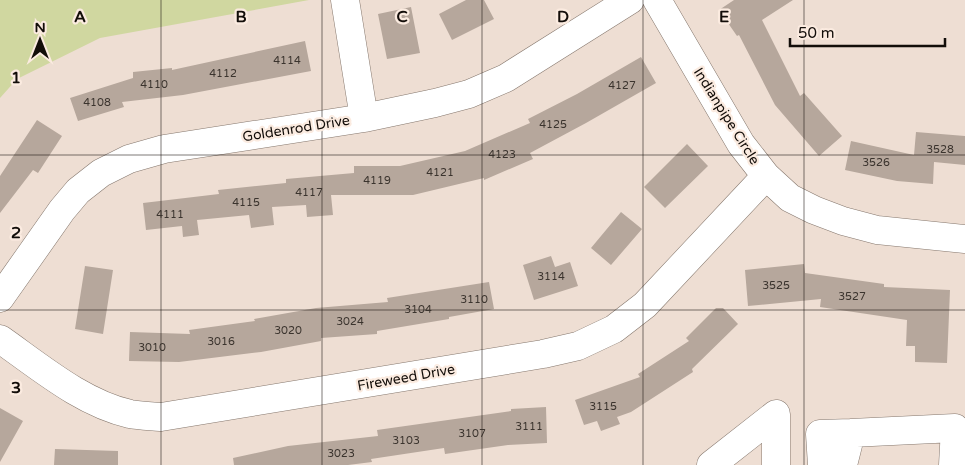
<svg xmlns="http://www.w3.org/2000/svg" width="965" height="465" font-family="'Varela Round',sans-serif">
<rect width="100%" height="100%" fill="#eeded3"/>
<!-- green -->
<path fill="#d0d7a0" d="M0,0H309L100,38L17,79L0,98Z"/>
<!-- building -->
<path fill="#b6a79c" d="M466,0H484L494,19L452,40L439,14Z
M734,0H793L762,20L800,96L804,93L842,136L819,156L775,105L739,35L737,36L719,10Z
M411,7L420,53L387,59L378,14Z
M305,41L311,71L183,95L122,102L124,107L78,121L70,98L133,78V72L172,68V70Z
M641,57L656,83L586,123L530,153L533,159L484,180V178L413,195H331L333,215L307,217L306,205L272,207L274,225L251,228L249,215L197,220L199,235L183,237L182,226L146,230L143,203L219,194L218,190L286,183V179L354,173V166H400L465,151L530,123L528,119L577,94Z
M37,120L62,136L38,173L33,170L0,213V176Z
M916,132L965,136V165L934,162L933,184L897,181L845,170L851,141L914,155Z
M687,144L708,166L665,208L644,187Z
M621,212L642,229L611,265L591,248Z
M551,256L555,267L570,262L578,286L534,300L523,265Z
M804,264L805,273L884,284V287L950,290L947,363L915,362V346H906L907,320L820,307L821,299L748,306L745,270Z
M85,266L113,270L103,334L75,329Z
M489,282L494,309L449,317V319L377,331V334L321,338V341L261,352L179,362L129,361L130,332L190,334L189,330L255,321L254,319L316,308L388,302L387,298Z
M716,308H723L738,324L692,369L693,372L631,412L617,417L620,424L601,431L597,421L584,425L575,400L640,377L638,374L689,341L686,338Z
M546,407L547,443L508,445L445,454L444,448L371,459L372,462L348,465H234L233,458L288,446L378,436L377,430L511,411V409Z
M0,408L23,421L0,462Z
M55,449L118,451V465H54Z"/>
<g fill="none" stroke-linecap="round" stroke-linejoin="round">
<defs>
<path id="minor" d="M345,0L364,118
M657,0L741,144L766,176L790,198L814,210L843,221L877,230L965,239
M0,298L62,210L78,191L101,173L129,159L164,149L364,118L435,103L469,94L506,78L630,0
M0,339C40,367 82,403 130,414C140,416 151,416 161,417L543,354L578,346L614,329L645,305L766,176
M711,465L776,414V465
M822,465L820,434L851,433
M843,465L851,433L955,428L953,465"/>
</defs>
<!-- minor casing -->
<use href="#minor" stroke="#85776d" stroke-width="29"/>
<!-- minor -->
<use href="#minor" stroke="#fff" stroke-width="28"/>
</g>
<!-- grid -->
<path fill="none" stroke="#120d09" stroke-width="1" stroke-opacity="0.55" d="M161,0V465M322,0V465M482,0V465M643,0V465M804,0V465M0,155H965M0,310H965"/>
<g text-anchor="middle" stroke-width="4.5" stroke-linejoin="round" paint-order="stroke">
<!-- number labels -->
<g font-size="11" fill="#3b342e">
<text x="287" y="64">4114</text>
<text x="223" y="77">4112</text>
<text x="154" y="88">4110</text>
<text x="622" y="89">4127</text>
<text x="97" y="106">4108</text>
<text x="553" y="128">4125</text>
<text x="940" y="153">3528</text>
<text x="502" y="158">4123</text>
<text x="876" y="166">3526</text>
<text x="440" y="176">4121</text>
<text x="377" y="184">4119</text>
<text x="309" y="196">4117</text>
<text x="246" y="206">4115</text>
<text x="170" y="218">4111</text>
<text x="551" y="280">3114</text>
<text x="776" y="289">3525</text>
<text x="852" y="300">3527</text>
<text x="474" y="303">3110</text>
<text x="418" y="313">3104</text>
<text x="350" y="325">3024</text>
<text x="288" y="334">3020</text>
<text x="221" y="345">3016</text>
<text x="152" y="351">3010</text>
<text x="603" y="410">3115</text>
<text x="529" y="430">3111</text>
<text x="472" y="437">3107</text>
<text x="406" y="444">3103</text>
<text x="341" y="457">3023</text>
</g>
<!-- street labels -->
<g font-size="14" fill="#120d09" stroke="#fbebe0">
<text transform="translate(727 116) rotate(58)" y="5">Indianpipe Circle</text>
<text transform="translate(296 128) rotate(-9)" y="5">Goldenrod Drive</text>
<text transform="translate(406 377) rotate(-10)" y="5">Fireweed Drive</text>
</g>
</g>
<g font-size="16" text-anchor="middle" font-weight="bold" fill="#120d09" stroke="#fbebe0" stroke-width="4.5" stroke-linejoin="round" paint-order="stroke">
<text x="80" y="22">A</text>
<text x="241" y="22">B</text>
<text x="402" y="22">C</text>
<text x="563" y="22">D</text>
<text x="724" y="22">E</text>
<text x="16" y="83">1</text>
<text x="16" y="238">2</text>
<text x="16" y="393">3</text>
</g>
<!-- north arrow -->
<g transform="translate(40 40)" stroke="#fbebe0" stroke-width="4" paint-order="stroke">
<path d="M0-4L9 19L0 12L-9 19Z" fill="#120d09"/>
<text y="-8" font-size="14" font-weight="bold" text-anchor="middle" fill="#120d09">N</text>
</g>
<!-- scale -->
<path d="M790 38v8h155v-8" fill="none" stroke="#120d09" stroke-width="2.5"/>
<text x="798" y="38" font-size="15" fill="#120d09" stroke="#fbebe0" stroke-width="4" paint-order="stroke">50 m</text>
</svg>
